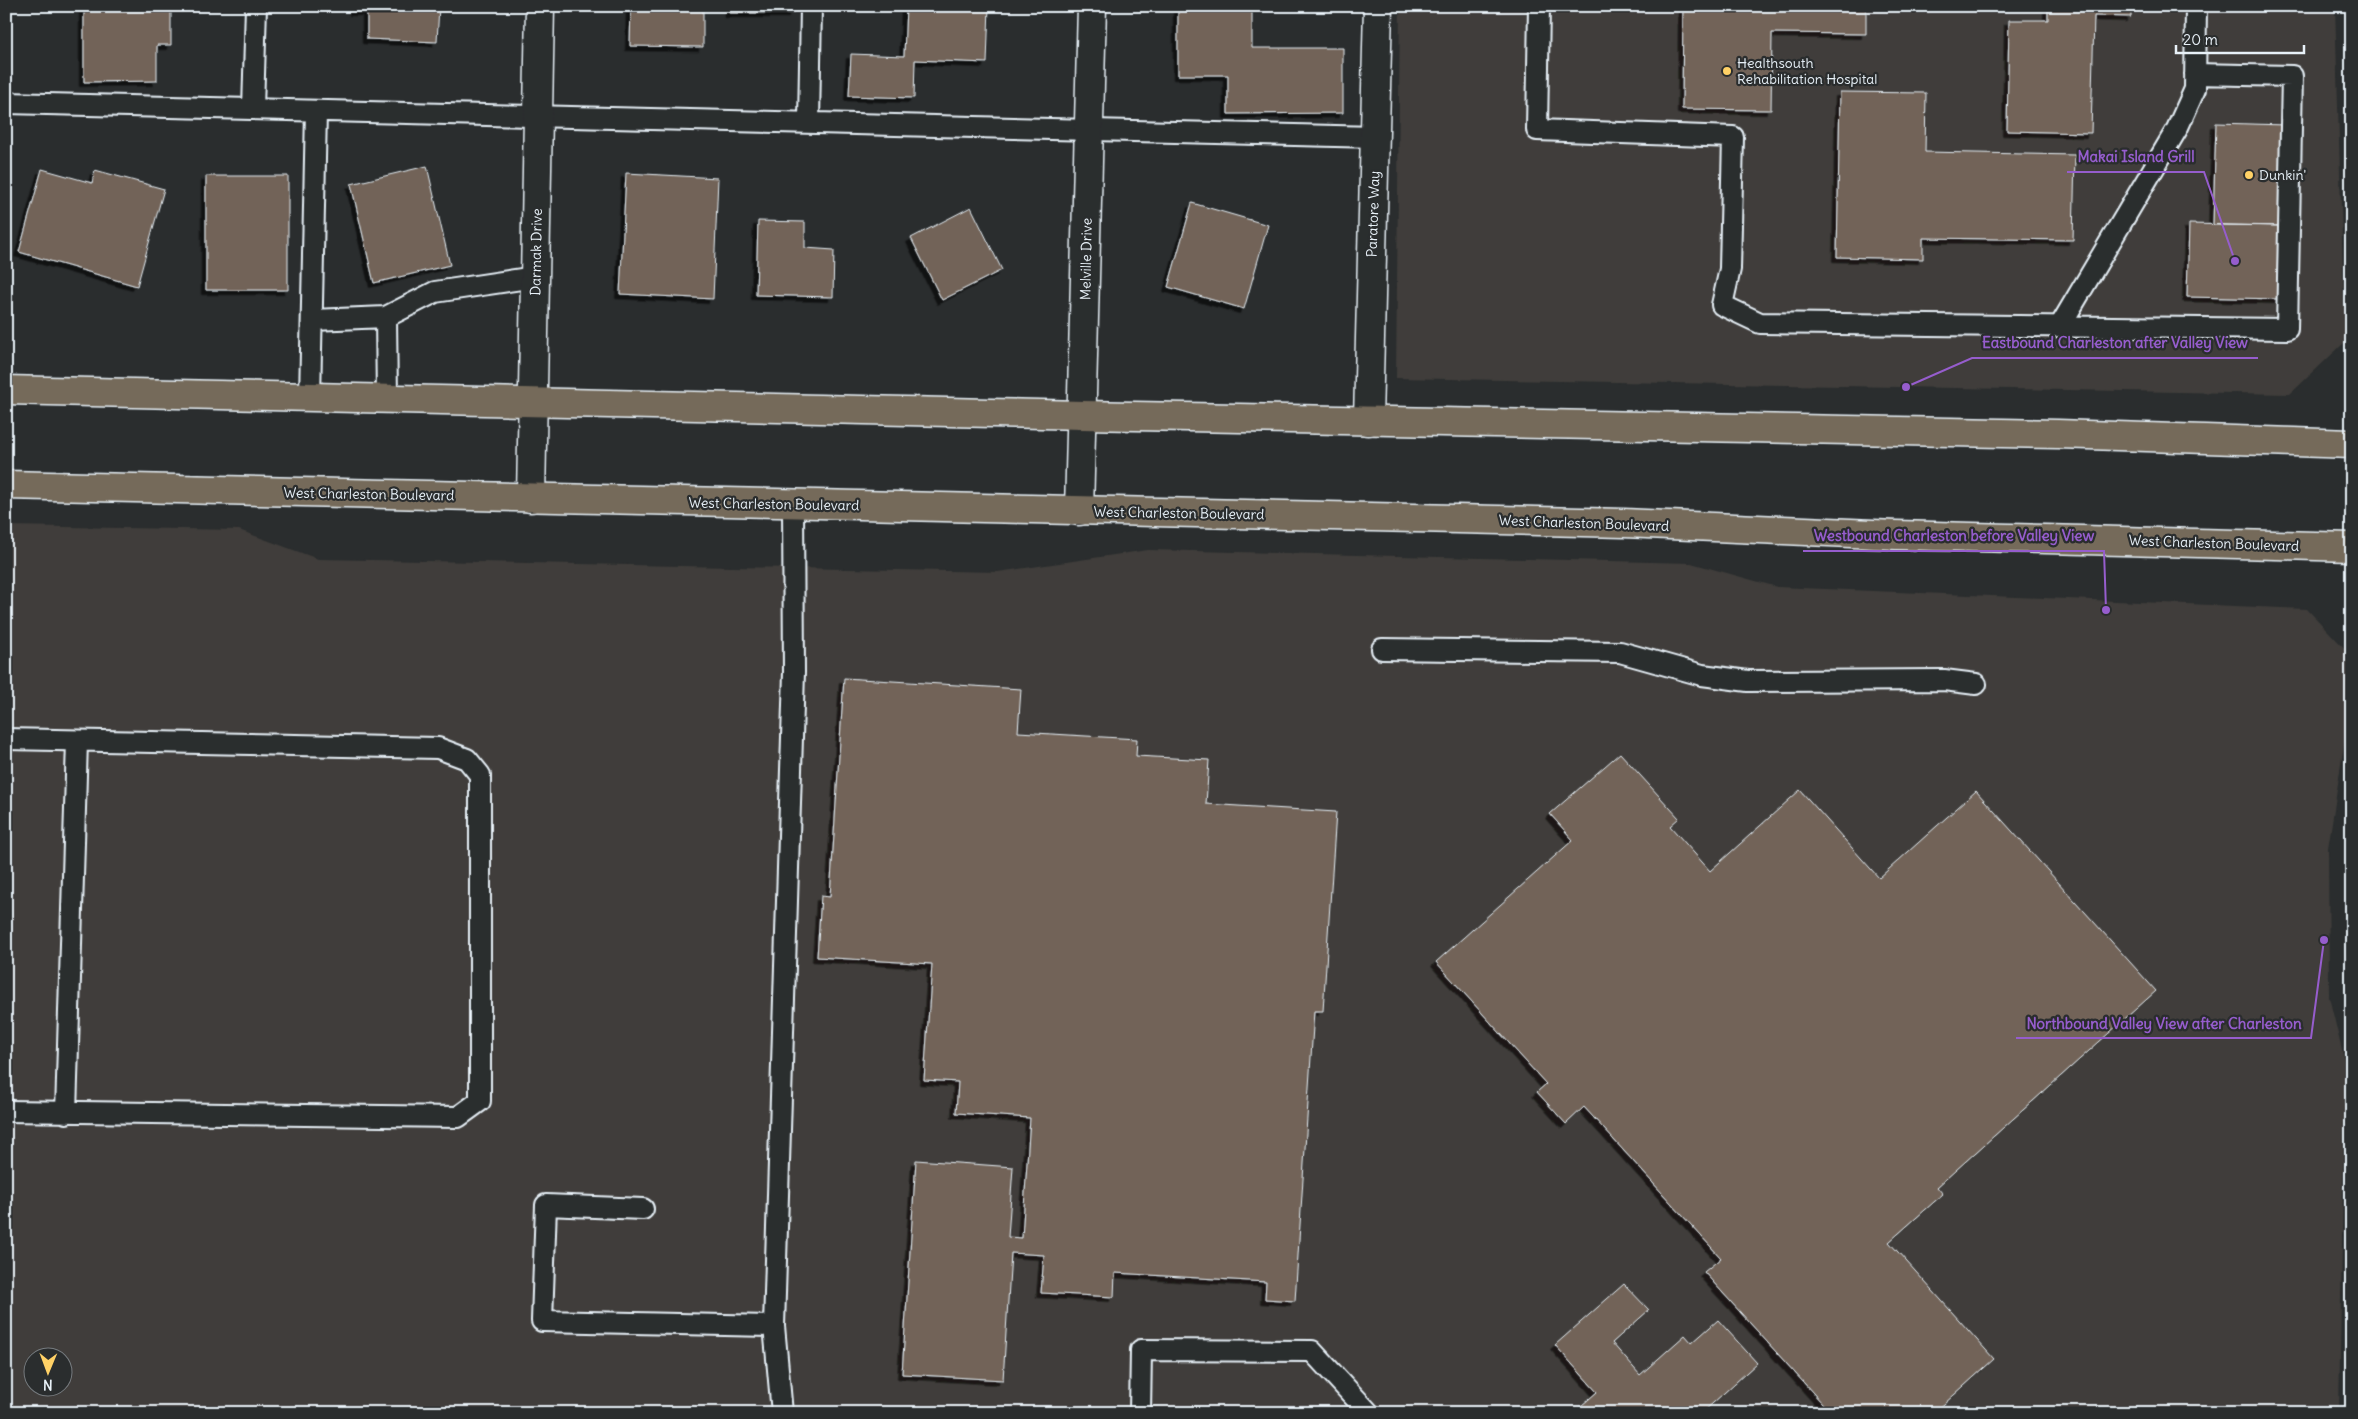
<svg xmlns="http://www.w3.org/2000/svg" width="2358" height="1419" font-family="Delius,sans-serif">
<defs>
<filter id="shadow"><feDropShadow dx="-4.5" dy="4.5" stdDeviation="0" flood-color="#0009"/></filter>
</defs>
<rect width="100%" height="100%" fill="#2a2d2e"/>
<filter id="ink" filterUnits="userSpaceOnUse"><feTurbulence type="fractalNoise" baseFrequency=".02" numOctaves="2"/><feDisplacementMap in="SourceGraphic" scale="10" xChannelSelector="R" yChannelSelector="G"/><feConvolveMatrix kernelMatrix="1 2 1 2 8 2 1 2 1" color-interpolation-filters="sRGB"/></filter>
<g filter="url(#ink)">
<!-- built -->
<path fill="#403e3b" fill-rule="evenodd" d="M1400,6H2335L2345,342L2290,394L1396,378Z
M6,526L239,530L318,559L998,572L1148,550L1691,563L1777,587L2307,609L2351,655L2347,725L2328,848L2329,997L2345,1063L2339,1413H6ZM32,1356H62V1386H32Z"/>
<!-- building -->
<path fill="#726458" stroke="#e8f1f8" filter="url(#shadow)" d="M84,6H171V45H157V81L84,82Z
M354,6H439L437,42L367,39V11H354Z
M631,6H703V47L630,46Z
M729,6H793V13H729Z
M906,6H989L987,63L915,60L914,98L849,96L851,54L904,56Z
M1178,6H1252V48H1343V113L1228,114V75H1178Z
M1683,6H1866V34L1772,33L1771,110L1682,109Z
M2048,6H2131V17L2094,16L2091,133L2007,131L2009,20H2048Z
M1840,92L1926,93L1925,152L2075,155L2073,240L1923,238V259L1837,257Z
M2216,123L2285,125L2282,226L2213,225Z
M427,166L450,265L374,283L351,184Z
M42,169L92,183L95,170L164,189L137,286L19,252Z
M626,173L718,178L713,299L620,294Z
M206,176H288V290H206Z
M1192,203L1268,225L1244,309L1168,287Z
M971,207L1002,270L942,300L911,238Z
M758,221L805,222V248L834,250L833,297L756,295Z
M2189,224L2282,226L2280,299L2187,297Z
M844,678L1021,689L1018,732L1137,739L1136,756L1209,760L1206,804L1336,812L1323,1011H1314L1295,1301L1265,1299L1266,1282L1115,1273L1114,1297L1041,1293L1044,1255L1011,1253L1003,1380L902,1374L916,1160L1013,1167L1008,1237L1022,1238L1030,1118L956,1113L958,1082L924,1080L932,964L817,957L821,896L830,897Z
M1620,753L1679,818L1670,826L1710,871L1800,790L1879,878L1976,791L2156,991L1937,1187L1943,1194L1889,1242L1994,1359L1934,1413H1831L1704,1272L1721,1258L1584,1107L1566,1124L1537,1092L1546,1084L1436,962L1573,840L1550,814Z
M1624,1284L1649,1310L1612,1343L1640,1375L1685,1335L1692,1343L1718,1320L1757,1363L1702,1413H1573L1597,1392L1555,1345Z"/>
<g fill="none" stroke-linecap="round" stroke-linejoin="round">
<defs>
<path id="service" d="M1539,6L1537,130L1733,137L1730,269L1722,305L1760,323L2287,329L2292,76L2195,74
M6,103L1376,137
M253,109L256,6
M809,123L811,6
M313,320L386,317
M2060,326L2177,129L2195,89L2196,6
M310,398L316,111
M387,399L386,317L435,292L535,277
M1382,649L1620,652L1702,675L1748,681L1944,680L1976,684
M6,739L438,748L467,759L480,775V1101L458,1117L6,1111
M66,1113L77,741
M643,1209L546,1205L542,1321L774,1326L782,1413
M774,1326L794,672L793,505
M1140,1413L1141,1350L1312,1351L1369,1413"/>
<path id="minor" d="M1368,421L1378,6
M531,498L540,6
M1079,511L1092,6"/>
<path id="primary" d="M6,390L1083,415L2058,434L2352,444
M6,485L1624,523L1896,535L2352,547"/>
</defs>
<!-- service casing -->
<use href="#service" stroke="#e8f1f8" stroke-width="24"/>
<!-- minor casing -->
<use href="#minor" stroke="#e8f1f8" stroke-width="31"/>
<!-- primary casing -->
<use href="#primary" stroke="#e8f1f8" stroke-width="31"/>
<!-- service -->
<use href="#service" stroke="#2a2d2e" stroke-width="20"/>
<!-- minor -->
<use href="#minor" stroke="#2a2d2e" stroke-width="28"/>
<!-- primary -->
<use href="#primary" stroke="#746a5a" stroke-width="28"/>
</g>
</g>
<!-- markers -->
<g fill="#ffd166" stroke="#2a2d2e" stroke-width="2">
<circle cx="1727" cy="71" r="5"/>
<circle cx="2249" cy="175" r="5"/>
</g>
<g text-anchor="middle" stroke-width="4.5" stroke-linejoin="round" paint-order="stroke">
<!-- poi labels -->
<g font-size="14" fill="#e8f1f8" stroke="#2a2d2e" text-anchor="start">
<text x="1737" y="68">Healthsouth<tspan x="1737" dy="16">Rehabilitation Hospital</tspan></text>
<text x="2259" y="180">Dunkin'</text>
</g>
<!-- street labels -->
<g font-size="14" fill="#e8f1f8" stroke="#2a2d2e">
<text transform="translate(1373 214) rotate(-88)" y="5">Paratore Way</text>
<text transform="translate(536 252) rotate(-89)" y="5">Darmak Drive</text>
<text transform="translate(1086 259) rotate(-89)" y="5">Melville Drive</text>
<text transform="translate(369 494) rotate(1)" y="5">West Charleston Boulevard</text>
<text transform="translate(774 504) rotate(1)" y="5">West Charleston Boulevard</text>
<text transform="translate(1179 513) rotate(1)" y="5">West Charleston Boulevard</text>
<text transform="translate(1584 523) rotate(2)" y="5">West Charleston Boulevard</text>
<text transform="translate(2214 543) rotate(2)" y="5">West Charleston Boulevard</text>
</g>
</g>
<!-- callouts -->
<path fill="none" stroke="#965dcd" stroke-width="2" d="M2235 261L2204 172H2067M1906 387L1972 358H2258M2106 610L2104 551H1803M2324 940L2311 1038H2016"/>
<g fill="#965dcd" stroke="#2a2d2e" stroke-width="2">
<circle cx="2235" cy="261" r="5"/>
<circle cx="1906" cy="387" r="5"/>
<circle cx="2106" cy="610" r="5"/>
<circle cx="2324" cy="940" r="5"/>
</g>
<g font-size="15" text-anchor="middle" font-weight="bold" fill="#965dcd" stroke="#2a2d2e" stroke-width="4.5" stroke-linejoin="round" paint-order="stroke">
<text x="2136" y="162">Makai Island Grill</text>
<text x="2115" y="348">Eastbound Charleston after Valley View</text>
<text x="1954" y="541">Westbound Charleston before Valley View</text>
<text x="2164" y="1029">Northbound Valley View after Charleston</text>
</g>
<!-- margin -->
<rect width="2358" height="1419" fill="none" stroke="#2a2d2e" stroke-width="25"/>
<rect x="12" y="12" width="2333" height="1394" fill="none" stroke="#e8f1f8" stroke-width="2" filter="url(#ink)"/>
<!-- north arrow -->
<g transform="translate(48 1372) rotate(181)"><circle r="24" fill="#2a2d2e" stroke="#767b7f"/>
<path d="M0-4L9 19L0 12L-9 19Z" fill="#ffd166"/>
<text y="-8" font-size="14" font-weight="bold" text-anchor="middle" fill="#e8f1f8">N</text>
</g>
<!-- scale -->
<path d="M2176 45v8h128v-8" fill="none" stroke="#e8f1f8" stroke-width="2.5"/>
<text x="2183" y="45" font-size="15" fill="#e8f1f8" stroke="#2a2d2e" stroke-width="4" paint-order="stroke">20 m</text>
</svg>
